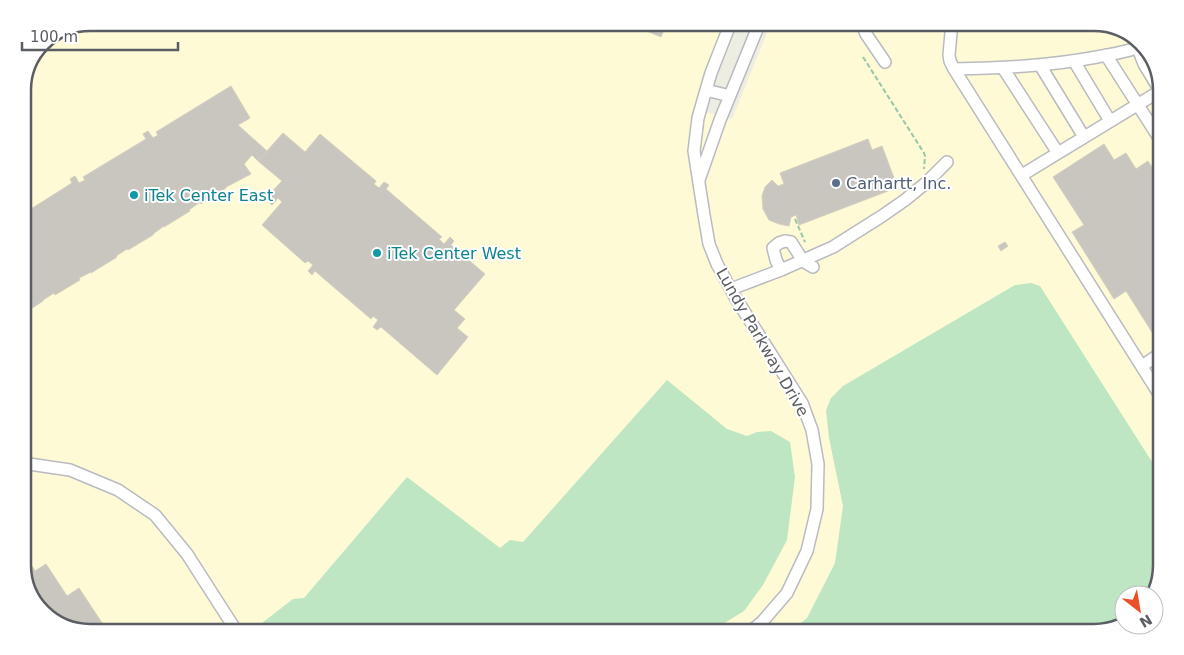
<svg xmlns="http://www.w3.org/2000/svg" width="1184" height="655" font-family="'DejaVu Sans',sans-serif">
<rect width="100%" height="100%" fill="#eeede2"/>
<!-- commercial -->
<path fill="#fefad6" d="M727,22L694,109L732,119L771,23L968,22L1023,25L1039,22H1093L1127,31L1152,56L1161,86V565L1153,595H1124V624L1094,632H91L57,624L34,602L23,569V86L43,42L91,23Z"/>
<!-- green -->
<path fill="#bee6c3" d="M1031,283L1040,286L1161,476V565L1153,595H1124V624L1094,632H790L807,618L835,563L843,506L829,438L826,410L831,398L843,386L1015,285Z
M667,380L727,429L747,436L757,432L771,431L790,442L795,477L787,540L763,585L744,611L710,632H263L262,623L293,599L304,598L407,477L500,548L510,540L523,542Z"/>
<!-- building -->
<path fill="#c9c6bf" stroke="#d2cfc0" d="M553,22H568L563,29Z
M625,22H667L661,37Z
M231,86L250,118L238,125L267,151L258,161L252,155L244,164L251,174L226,187V188L201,204L200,202L189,210L190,211L164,227V226L153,234V235L128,250L127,249L116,256L117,257L91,273V272L79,278L80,280L55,295L54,293L43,300V301L23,314V214L72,183L70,179L75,176L79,183L85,180L83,177L146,139L143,134L148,131L153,138L158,135L156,132Z
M283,133L305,152L320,134L376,181L374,184L379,188L384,182L389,185L386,189L442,237L439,239L444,244L450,237L454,241L451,245L485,274L454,310L465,319L457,328L468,337L437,375L381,327L377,330L373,327L378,320L373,316L371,319L315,271L312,275L308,271L313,265L308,261L305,263L262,225L282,202L278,198L272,205L265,199L282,181L258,161Z
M868,139L872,150L882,146L894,178L884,182L888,191L799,225L796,215L791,217L789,226L779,224L769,220L763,209L762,196L765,187L772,180L778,186L784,184L780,173Z
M1104,144L1114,160L1126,153L1136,169L1148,161L1161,182V337L1157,340L1126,291L1114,299L1072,232L1084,225L1053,177Z
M1005,242L1008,246L1001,251L998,246Z
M25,555L35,571L46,564L67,596L79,588L108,632H90L57,624L34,602L23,569V557Z"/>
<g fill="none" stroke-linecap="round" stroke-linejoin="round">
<defs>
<path id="minor" d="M731,22L711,73L706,90L698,118L694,151L704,215L709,244L717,264L735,297L802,403L812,430L818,464L817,509L807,551L787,593L762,622L750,632
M861,22L866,34L885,62
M952,22L949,55L950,61L954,69L1161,397
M1134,38L1144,64L1161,92
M1106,55L1161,141
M1074,61L1110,121
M1040,65L1084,137
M1003,68L1058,153
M954,69C1003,68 1048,66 1097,57C1112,54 1128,52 1142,46
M706,90L730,96
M1022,175L1160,91
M699,180L720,120L760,22
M781,270L776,260L773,248L779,243L785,241L791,242L803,261L813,267
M731,289L781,270L833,247L882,216L905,200L927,182L947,162
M1142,366L1161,353
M23,465L29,464L70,470L118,490L155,515L187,554L237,632"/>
</defs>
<!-- minor casing -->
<use href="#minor" stroke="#babbc1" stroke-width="14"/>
<!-- path -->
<path stroke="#97c7aa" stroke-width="2" stroke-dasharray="5 2.5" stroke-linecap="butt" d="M863,57L924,153L925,156L924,169
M795,219L805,242"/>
<!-- minor -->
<use href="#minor" stroke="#fff" stroke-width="11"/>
</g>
<!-- markers -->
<circle fill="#5c6f8a" stroke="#fff" stroke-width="2" cx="836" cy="183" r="5"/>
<g fill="#0f9aa8" stroke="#fff" stroke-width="2">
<circle cx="134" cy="195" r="5"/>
<circle cx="377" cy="253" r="5"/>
</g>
<g text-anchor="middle" stroke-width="4" stroke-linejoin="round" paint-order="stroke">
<!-- service labels -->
<g font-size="16" fill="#4e5e75" stroke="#fff" text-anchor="start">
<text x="846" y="189">Carhartt, Inc.</text>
</g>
<!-- culture labels -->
<g font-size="16" fill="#0d838f" stroke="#fff" text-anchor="start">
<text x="144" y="201">iTek Center East</text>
<text x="387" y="259">iTek Center West</text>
</g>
<!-- street labels -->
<g font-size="16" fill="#5a5d63" stroke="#fff">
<text transform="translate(763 342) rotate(60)" y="6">Lundy Parkway Drive</text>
</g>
</g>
<!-- crop -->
<path d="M0 0H1184V655H0ZM90 31H1094A59 59 0 0 1 1153 90V565A59 59 0 0 1 1094 624H90A59 59 0 0 1 31 565V90A59 59 0 0 1 90 31Z" fill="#fff" fill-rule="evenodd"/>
<path fill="none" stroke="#5a5d63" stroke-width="2.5" d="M90 31H1094A59 59 0 0 1 1153 90V565A59 59 0 0 1 1094 624H90A59 59 0 0 1 31 565V90A59 59 0 0 1 90 31Z"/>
<!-- north arrow -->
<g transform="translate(1139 610) rotate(149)"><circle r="24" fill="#ffffff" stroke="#bdbec1"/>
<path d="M0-4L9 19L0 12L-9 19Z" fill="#ec5029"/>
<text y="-8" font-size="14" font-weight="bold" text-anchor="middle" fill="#5a5d63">N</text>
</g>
<!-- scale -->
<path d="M22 42v8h156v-8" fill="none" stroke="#5a5d63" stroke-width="2.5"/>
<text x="30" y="42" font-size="15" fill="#5a5d63" stroke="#ffffff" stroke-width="4" paint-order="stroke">100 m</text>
</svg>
